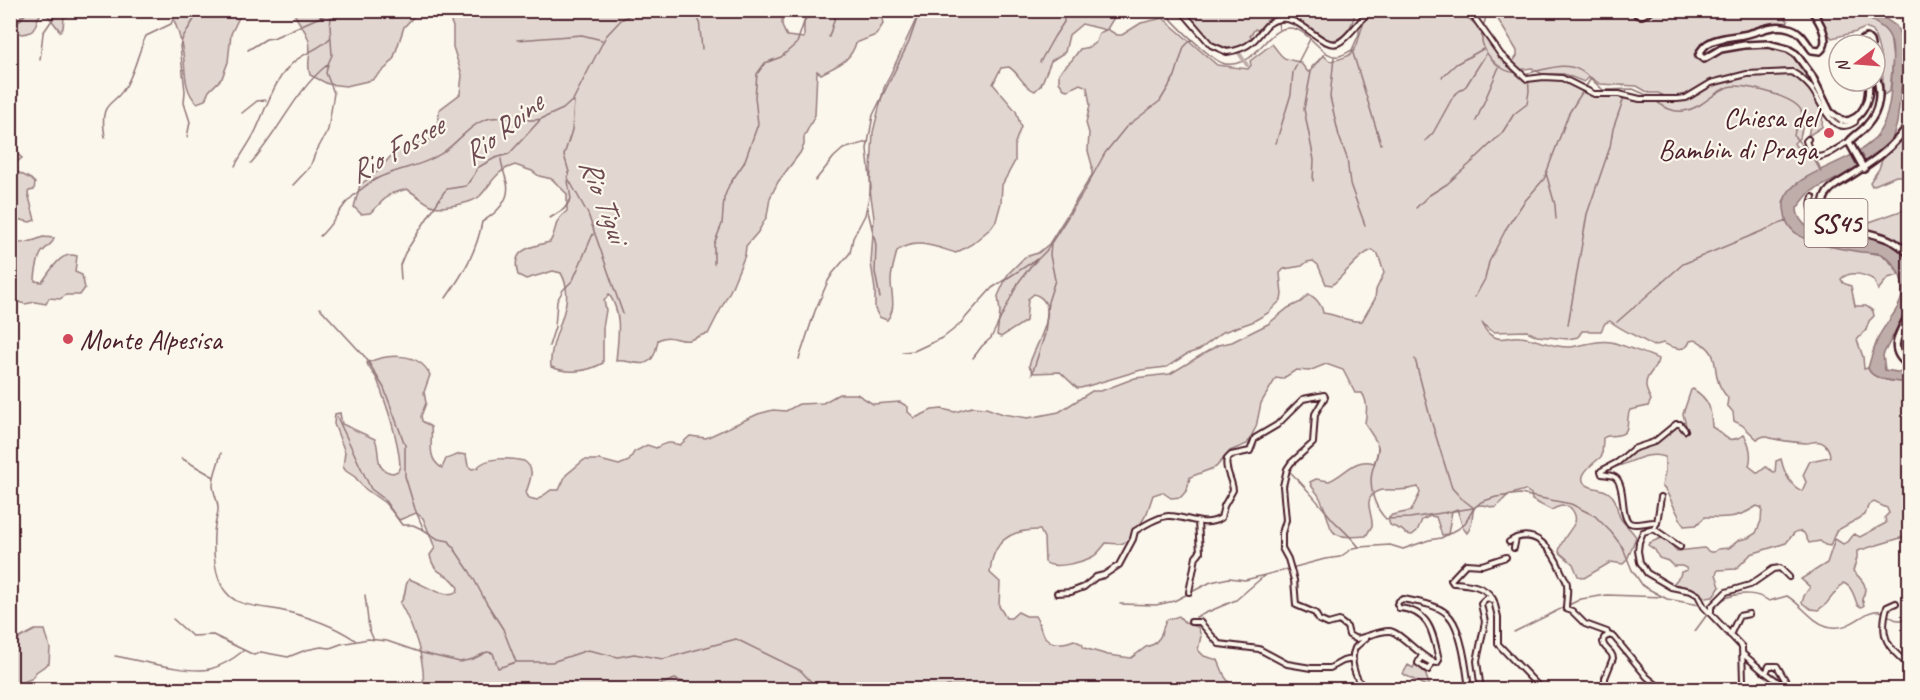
<svg xmlns="http://www.w3.org/2000/svg" width="1920" height="700" font-family="Caveat,sans-serif">
<rect width="100%" height="100%" fill="#fbf7ec"/>
<filter id="ink" filterUnits="userSpaceOnUse"><feTurbulence type="fractalNoise" baseFrequency=".0167" numOctaves="2"/><feDisplacementMap in="SourceGraphic" scale="12" xChannelSelector="R" yChannelSelector="G"/><feConvolveMatrix kernelMatrix="1 2 1 2 8 2 1 2 1" color-interpolation-filters="sRGB"/></filter>
<g filter="url(#ink)">
<!-- green -->
<path fill="#e2d7d0" stroke="#967b7e" stroke-width="1.5" d="M1633,10L1638,17L1646,16L1658,10L1736,12L1767,11L1769,14L1784,16L1788,21L1787,24H1765L1744,33L1716,36L1702,45L1694,54L1695,59L1704,62L1725,51L1745,47L1767,46L1789,52L1808,72L1820,99H1818L1811,83L1794,70L1785,69L1746,73L1723,78L1709,82L1681,98H1669L1658,93H1649L1637,86L1600,84L1590,77L1584,82L1564,74H1542L1532,68L1518,70L1512,63L1517,56V51L1493,11Z
M25,11V10L74,11L64,18L63,28L60,31L46,13L42,12C32,24 40,32 22,34L18,31L16,22Z
M170,11H242L231,34L228,62L222,78L209,91L205,100L197,103C183,90 186,71 183,53C181,38 176,24 170,11Z
M293,11H419L404,27L393,60L387,67L372,80L346,86L328,84L310,75C306,62 312,54 309,41C306,29 297,22 293,11Z
M447,11H784C781,21 781,27 787,36L804,38V22L810,11H881L883,24L876,35L856,43C850,62 838,65 821,74L817,71L815,115L804,137V145L800,153L778,182L770,198L767,216L758,232L746,246L745,255L731,289L708,334C701,334 695,339 689,340C677,342 670,333 658,340C657,345 656,351 654,355C646,372 628,358 616,361C618,337 623,315 609,294L604,301L606,310L603,328V363C587,372 568,374 551,367C548,335 579,304 561,273L553,271L526,279L518,275C510,249 530,247 550,242C558,229 552,222 567,211V194L552,179L539,176L532,171L515,165C495,171 493,182 480,196C473,203 440,210 431,205C423,201 415,194 407,189L390,194L370,213L361,214L354,207L360,185L378,171L390,157L405,146L425,142L433,138L438,129L439,110L460,94L462,75L453,47V27Z
M920,11H1123L1113,19L1107,29L1117,35H1122L1141,23L1163,18L1217,65L1248,69L1251,65L1250,61L1272,44C1284,58 1279,58 1300,62L1308,72L1312,70L1323,55L1330,61C1367,55 1352,40 1368,15L1388,11L1402,14H1411L1418,11H1459C1465,17 1472,20 1477,26C1494,45 1505,67 1527,82L1540,79H1560L1587,92L1614,94L1642,101H1683L1712,84L1740,77L1794,74L1812,91L1817,104L1823,113L1822,127L1808,136L1810,126L1803,125L1800,137L1794,143L1797,148L1804,144L1819,165L1821,171C1804,178 1790,185 1783,202L1815,243L1882,255L1894,266L1899,275L1888,278L1878,290L1874,280C1864,274 1850,270 1841,279L1843,283L1851,286L1855,306H1866L1873,311L1874,316L1869,321L1866,330L1857,340L1863,357L1864,369L1868,368C1872,381 1897,381 1909,383V547L1904,537L1857,551V558L1853,571C1863,581 1869,585 1862,599L1864,605L1862,607L1858,606C1854,598 1853,586 1843,583L1826,604L1818,610L1811,609L1802,603L1804,596L1810,587L1801,579L1827,563L1835,539L1843,544L1848,542L1854,534L1860,537L1886,523L1885,517L1889,513L1887,508L1874,502L1868,506L1865,515L1836,531L1830,546L1825,545L1820,541L1809,543L1804,533L1800,531L1795,532L1786,543L1751,554L1736,569L1718,570L1716,574L1720,587L1713,597L1706,598L1692,588L1675,585L1673,584L1680,576L1681,572L1687,570L1686,568L1682,566H1673L1668,561L1659,558L1655,550L1648,545L1649,543L1661,538L1668,541L1677,551L1704,548L1710,552H1714L1718,549L1729,548L1739,540L1748,538L1756,533L1761,521L1762,508L1757,506C1737,519 1727,518 1705,517L1696,525L1684,526L1666,491L1662,486L1665,472V457C1646,450 1629,465 1611,468L1635,450L1646,447L1674,426L1679,425L1685,434L1687,429L1683,414L1691,390L1693,389C1710,400 1711,408 1712,427C1726,434 1725,446 1744,435C1750,444 1752,456 1749,466L1758,473L1766,467L1775,473L1776,461L1781,459C1784,472 1790,486 1802,491L1806,482L1803,475L1810,461L1830,457C1830,451 1827,444 1820,442C1816,440 1811,443 1806,443C1791,442 1778,441 1764,436L1757,439L1742,425L1734,421L1733,412L1727,405L1728,398C1723,392 1720,388 1718,381C1714,367 1717,353 1704,345C1698,341 1697,339 1690,341C1686,354 1672,347 1663,343L1653,346C1638,336 1624,332 1610,321L1605,323L1601,331H1582L1578,337L1568,339L1537,336L1527,331L1493,332L1487,328L1482,322C1484,329 1489,336 1497,338C1504,340 1512,336 1520,337C1536,338 1553,348 1570,347C1583,346 1597,339 1611,342C1616,343 1656,357 1658,359C1657,370 1645,374 1646,386C1646,391 1649,395 1651,400L1648,406L1630,410C1625,419 1632,433 1618,435C1611,437 1609,434 1603,438L1602,456C1594,463 1570,479 1591,487C1597,489 1604,489 1609,493C1619,500 1615,510 1621,519C1625,525 1632,530 1636,537L1627,560L1623,564L1611,562L1584,578L1578,576L1573,564L1559,552C1560,541 1569,533 1574,524C1578,518 1573,506 1565,506C1561,505 1556,508 1551,510L1532,500L1531,494L1525,490L1508,495L1495,508C1462,497 1479,519 1467,533L1463,528L1457,509L1452,511L1448,534L1442,535L1436,517L1430,516L1422,520L1417,531L1412,535L1406,534L1402,530L1390,525L1388,519L1392,515L1411,511L1420,493L1418,487C1411,489 1404,490 1398,490C1388,490 1371,487 1369,502C1368,510 1373,518 1372,526L1366,536C1321,540 1336,529 1320,498C1317,491 1312,490 1310,482L1316,479L1329,481C1345,475 1354,457 1374,463C1384,441 1373,441 1365,423C1367,412 1368,402 1362,393H1355L1343,370L1326,364L1309,371L1296,370L1282,379L1276,378L1261,403L1256,427L1247,444L1230,451L1216,467L1190,477L1187,490L1181,497L1171,498L1162,492L1153,495L1147,513L1140,525L1133,532L1129,541L1120,544L1106,543C1102,548 1097,555 1092,557C1082,562 1054,570 1045,562L1044,538L1040,530C1010,529 992,542 990,573L1000,582L999,606L1006,618H1011L1018,612L1026,616H1035C1039,621 1039,624 1041,630C1047,646 1061,645 1074,640L1082,644L1084,648L1108,655L1131,658L1146,647L1154,644L1160,637L1166,620L1179,616L1185,623L1198,627L1201,636L1198,650L1204,656L1218,660L1225,677L1234,689H423C426,661 414,628 400,603C408,594 403,587 409,579C424,584 442,599 457,592L458,588C451,571 434,578 430,555L435,548L423,518L416,513L399,520L385,503L364,488L355,477L346,471L343,467L345,452L334,424L335,414L340,413L342,424L375,439C381,452 373,471 393,473L398,471L400,466C399,440 386,404 377,379C374,373 369,369 367,363C387,353 420,352 430,375L424,392L426,403L421,416L422,421L431,427C433,443 426,458 442,468L446,459L460,454L466,455L468,466L472,469L477,468C486,456 510,458 524,461C537,470 529,481 526,493L529,498L537,500L551,490H559L566,475L584,460H600L619,465L629,461L634,452L647,445L656,448C666,442 670,442 680,445L690,436L706,438L758,414L773,410L786,411L799,404L823,403L839,394H857L873,404L900,402L908,407V412L915,418L932,410L942,409L955,412L972,407L986,408L1003,414L1028,418L1059,412L1092,391H1101L1135,378L1170,374L1218,345L1232,342L1268,324L1288,308L1301,302L1308,295C1315,296 1322,305 1323,313C1336,314 1350,323 1362,321L1375,299L1376,290L1384,273L1378,254L1372,250C1357,256 1345,275 1332,285L1326,284L1318,265L1313,261L1307,262L1302,266L1284,269L1280,273L1282,295L1281,300L1268,313L1252,322L1223,332L1199,350L1187,354L1167,367L1141,370L1081,388H1077L1060,372L1034,373L1029,366C1033,347 1065,305 1034,294L1028,299L1026,321L1001,337L997,335L1000,312L998,296L1008,274L1025,257L1038,253L1049,244L1092,175V165L1088,151L1089,133L1086,123L1090,105L1087,87L1080,84L1068,90L1064,89L1059,82V73L1072,60L1080,49L1089,47L1096,42L1099,33L1106,30L1082,24L1069,35L1065,52L1051,61L1041,85L1035,91C1022,86 1020,74 1009,67L1001,68L993,84L1016,111L1021,127L1015,143V161L1002,185L1001,203L996,221L991,228L972,244L956,253C936,247 915,237 897,251C895,260 891,271 891,281C891,295 897,308 887,320L879,317L875,309V290L871,263L874,218L870,189L873,132L884,88Z
M1183,11H1355C1354,24 1344,42 1328,40C1306,25 1281,0 1259,31L1255,29L1250,36L1253,38C1249,43 1246,44 1241,46C1214,56 1198,28 1183,11Z
M1816,11H1853L1877,22L1886,29L1890,36L1893,59L1890,91L1882,96C1885,73 1881,52 1873,31L1865,28L1856,32L1832,38C1824,31 1824,18 1816,11Z
M1909,129V198L1907,181L1903,176H1896L1872,186L1870,182L1879,169L1882,160Z
M12,149L22,158L12,166V169L31,179L35,183L34,190L29,191L28,193L35,220L30,222L17,219L13,212L15,204L10,197V150Z
M1909,208V250L1890,236L1862,228L1861,225Z
M43,237L54,238L53,241C50,245 46,248 42,252C38,257 35,274 35,281L42,282C51,271 60,250 77,256L75,272L82,275L85,288L80,295H66L60,299L49,298L46,304L35,302L25,304L11,300V242C20,245 34,241 43,237Z
M1909,319V361C1892,347 1901,336 1909,319Z
M35,630H45L50,648L49,663L36,672L31,679L11,687V640L18,639Z
M1415,664L1425,673L1431,689L1403,674L1408,665L1413,668Z"/>
<!-- water -->
<path fill="#bfadaa" stroke="#907477" stroke-width="1.5" d="M1853,11H1874L1896,26L1901,36L1904,67L1897,123L1892,140L1882,151L1858,168L1810,192L1797,208C1797,217 1803,226 1813,229C1822,231 1832,230 1842,230C1863,232 1898,242 1909,261V305L1883,355L1885,370L1909,374V383C1897,381 1872,381 1868,368C1871,357 1875,345 1880,334C1888,320 1902,307 1903,290C1903,278 1894,261 1883,255C1877,252 1868,253 1861,252C1839,248 1792,244 1786,219C1785,213 1783,207 1784,201C1791,171 1859,163 1878,134C1890,116 1891,93 1892,72C1895,29 1889,30 1853,11Z"/>
<g fill="none" stroke-linecap="round" stroke-linejoin="round">
<!-- stream -->
<path stroke="#907477" stroke-width="1.5" d="M698,10L702,49
M1164,10C1171,21 1211,59 1222,63C1230,66 1242,63 1249,58C1262,49 1271,29 1288,28C1308,26 1322,60 1339,56C1343,55 1348,52 1352,50L1359,34V26
M1277,10L1279,30
M1359,21L1360,10
M1483,27L1488,10
M11,30L29,10
M1482,32C1479,50 1498,72 1517,73
M829,37L837,10
M517,40L582,35L602,40
M248,50L266,39L273,38L331,12
M1352,50L1381,144
M1334,57L1330,97L1339,136L1347,158L1350,184L1365,225
M40,60L43,33L59,10
M1040,62L1054,37L1064,22V15L1067,10
M1522,74C1542,72 1566,58 1584,73C1591,78 1596,84 1603,90L1633,89L1651,97
M1442,77L1456,64L1483,49
M1654,100C1663,106 1672,113 1684,111C1702,108 1712,93 1728,87C1742,82 1794,97 1801,110C1803,115 1803,119 1802,124L1795,130L1794,136L1815,161L1821,172
M574,101L572,130L564,155L569,172L568,178L588,214L623,314
M242,113L257,101L266,100
M1476,121L1499,67
M105,137C98,95 116,110 129,80C136,66 139,50 146,36L171,24L176,13L175,10
M187,137L190,122L184,103L185,91L180,46L183,37L200,10
M1425,141L1433,133L1454,95L1466,86L1486,54
M1276,143L1291,94L1293,72L1310,39
M251,163C279,132 295,91 327,65
M235,166C241,154 250,143 256,130C267,107 274,78 295,61C306,52 320,49 330,38
M1546,173L1555,205L1556,219
M815,181L834,157L843,149L867,142
M1313,181L1314,160L1304,109L1312,67L1325,54
M293,185L310,167L315,154L328,130L334,93L326,73L328,64L332,55L330,26L332,10
M867,207L876,245L875,272L880,298
M1416,208L1428,196L1447,184L1472,162L1502,133L1514,114L1527,104L1529,91L1528,73
M550,218L564,209L571,199L568,181
M320,236C330,227 335,217 343,207C349,198 368,183 378,178C401,167 426,166 446,150C461,139 472,122 491,118C507,115 525,123 541,119
M714,264V244L722,224L724,198L729,185L744,163L758,124L755,97L757,74L765,63L781,57L797,43L808,10
M401,280L400,265L405,253L444,192L447,189L466,186L474,175L477,168L495,158L509,154L541,119L563,109L573,100L606,36L621,20L638,10
M1475,297L1485,279L1489,262L1507,227L1524,202L1544,179L1569,113L1590,80
M446,298C463,274 477,251 482,222C495,214 511,201 507,183C505,175 502,168 501,159
M320,308L366,358L384,388L405,445V476L415,509L424,530L438,539L449,541L470,572L486,602L503,629L516,662
M1617,322L1683,264L1786,221
M1568,325L1587,214L1610,147L1613,129L1627,89
M549,346L555,327L557,301L563,290L573,280L593,234
M902,352L914,351L944,337L958,326L992,288L1037,259
M973,358L982,346L991,338L1018,283L1030,267L1046,251L1083,193L1105,153L1126,127L1160,101L1175,76L1184,47L1192,39
M799,359L815,311L828,281L833,273L850,253L853,238L865,215L871,188L867,149L873,115L909,42L920,10
M1415,359L1430,417L1452,488L1461,498L1474,508
M1032,374L1045,334L1048,302L1055,280L1050,255L1051,244
M337,417L371,489L383,498L402,525H413L424,530
M1378,447C1378,457 1374,463 1372,472C1369,488 1374,507 1386,519L1410,518L1473,508
M221,453C219,463 213,475 213,485C213,493 219,502 218,511C217,519 214,526 214,534C213,555 214,588 235,600C244,606 268,608 279,610C307,616 332,624 355,640
M181,458L214,477
M1289,471C1305,486 1319,503 1333,520C1342,529 1351,537 1359,547
M365,595L369,629L373,638
M1120,604L1156,605L1174,601L1211,582L1229,578L1245,580L1265,575L1325,559L1340,557L1353,548L1359,547L1390,545L1403,549L1429,540L1441,538L1458,529L1465,523L1474,508L1481,502L1496,497L1520,494L1571,504L1595,516L1611,532L1623,548L1632,570L1643,586L1667,599L1700,605
M1713,609C1717,605 1722,599 1728,597C1741,592 1758,593 1769,601L1787,596C1801,604 1812,622 1827,626C1852,633 1864,608 1880,611C1892,615 1893,625 1910,617
M1196,617L1236,600L1264,576
M173,619L192,636L213,635L254,655L261,652L288,657L306,650L321,647L330,648L341,644L368,639L387,641L422,653L460,662L473,659L487,652L493,653L498,668L516,662H552L588,650L618,657L634,654L663,659L736,639L801,671L819,690
M1695,631L1709,612
M1514,632L1581,599L1607,595L1664,597
M115,656C137,660 191,674 210,669C222,666 233,659 243,651
M645,690L675,679L703,690
M943,690L947,686H969"/>
<!-- canal -->
<path stroke="#bfadaa" stroke-width="4" d="M1239,53L1247,65"/>
<defs>
<path id="minor" d="M1181,10L1211,45L1227,52C1235,51 1245,48 1252,42C1262,34 1265,21 1280,19C1300,15 1322,49 1338,43C1348,39 1361,18 1371,10
M1401,10H1416
M1469,10L1501,55L1527,79L1544,77L1562,78L1594,94H1619L1640,99H1677L1686,98L1711,83L1747,74L1792,72C1799,76 1806,82 1811,88C1822,101 1831,138 1855,122L1856,117
M1808,139L1806,141C1808,147 1812,155 1819,157C1833,155 1838,146 1849,142
M1813,197C1805,215 1829,225 1843,229
M1685,430L1680,424H1676L1654,442L1633,449L1618,462L1601,471L1602,474C1607,475 1613,475 1616,478C1626,487 1620,518 1630,523C1635,526 1648,522 1654,522L1656,524L1654,529L1643,532L1639,542L1638,551L1640,562L1647,573L1671,587L1691,591L1698,595L1704,607L1742,647L1743,681
M1657,523L1661,497
M1654,529L1680,547
M1509,542C1534,525 1553,550 1561,571C1563,576 1567,580 1567,585C1568,593 1566,601 1566,609L1572,611L1585,624L1607,632L1608,636
M1514,548L1516,538
M1189,592L1196,557L1200,552L1198,522
M1057,593L1071,592L1084,587L1096,577L1104,575L1119,565L1133,539L1135,531C1143,526 1160,515 1170,516C1188,517 1204,528 1221,518L1224,506L1233,490C1232,479 1224,469 1227,459L1231,455L1250,451L1255,438L1277,425L1303,399L1324,395L1325,397L1315,414L1313,443L1291,463L1287,469L1283,486L1286,520L1282,533V548L1288,559L1294,580L1296,605L1315,613L1319,620L1328,624L1339,621L1347,627L1349,635L1356,639C1367,637 1378,631 1389,631C1400,631 1421,659 1437,663L1439,660C1433,633 1430,611 1399,608L1397,604L1399,601L1403,599C1417,602 1436,604 1447,614C1461,625 1467,671 1469,690
M1493,599C1485,585 1467,584 1453,583L1451,580L1466,564L1482,565L1506,557
M1896,603L1887,607C1879,636 1887,648 1910,666
M1711,612V607L1726,592L1750,585L1773,569L1780,568L1789,577
M1191,622H1200L1219,644L1259,649L1287,664L1311,668H1330L1343,661L1353,659
M1730,635L1739,616L1749,614
M1743,654L1764,672
M1421,657L1432,663L1428,670L1418,663Z
M1363,687C1355,677 1349,661 1355,648C1357,645 1363,641 1366,638
M1481,690L1477,661L1485,622L1481,604L1483,601L1487,598L1494,601L1498,617V644L1542,690
M1605,690V678L1613,658C1612,650 1604,650 1603,642L1604,638L1609,635L1614,637L1647,677L1663,690
M1783,690L1777,681L1766,673L1769,666H1777L1788,685L1794,690"/>
<path id="major" d="M1636,10L1637,14L1642,15L1651,10
M1811,10C1819,20 1832,41 1820,51L1812,50C1805,41 1801,31 1789,28C1771,23 1760,32 1743,35C1728,38 1705,37 1699,55L1704,59L1721,49L1744,45L1768,44L1788,49L1796,54L1812,76L1830,112L1842,121C1863,122 1871,98 1868,81
M1862,45V40L1867,38L1870,41L1871,45
M1910,122C1892,152 1864,167 1836,185C1822,193 1817,213 1834,222C1860,236 1888,230 1910,255
M1864,169L1849,142C1854,135 1862,132 1867,125C1880,111 1882,91 1875,74
M1910,312C1900,332 1885,350 1910,366"/>
</defs>
<!-- minor casing -->
<use href="#minor" stroke="#4a1f2b" stroke-width="8"/>
<!-- major casing -->
<use href="#major" stroke="#4a1f2b" stroke-width="10"/>
<!-- minor -->
<use href="#minor" stroke="#fbf7ec" stroke-width="4"/>
<!-- major -->
<use href="#major" stroke="#fbf7ec" stroke-width="5"/>
</g>
</g>
<!-- markers -->
<g fill="#d1495b" stroke="#fbf7ec" stroke-width="2">
<circle cx="1829" cy="133" r="6"/>
<circle cx="68" cy="339" r="6"/>
</g>
<g text-anchor="middle" stroke-width="4.5" stroke-linejoin="round" paint-order="stroke">
<!-- shield labels -->
<rect fill="#fbf7ec" stroke="#7f6065" stroke-width="1.5" x="1804.5" y="199" width="63" height="48" rx="4.5"/>
<g font-size="27" font-weight="bold" fill="#4a1f2b">
<text x="1836" y="232">SS45</text>
</g>
<!-- poi labels -->
<g font-size="28" fill="#4a1f2b" stroke="#fbf7ec" text-anchor="end">
<text x="1817" y="127">Chiesa del<tspan x="1817" dy="32">Bambin di Praga</tspan></text>
<text x="80" y="349" text-anchor="start">Monte Alpesisa</text>
</g>
<!-- water labels -->
<g font-size="30" font-style="italic" fill="#6d4a51" stroke="#fbf7ec">
<text transform="translate(502 129) rotate(-39)" y="10">Rio Roine</text>
<text transform="translate(396 149) rotate(-30)" y="10">Rio Fossee</text>
<text transform="translate(604 200) rotate(69)" y="10">Rio Tigui</text>
</g>
</g>
<!-- margin -->
<rect width="1920" height="700" fill="none" stroke="#fbf7ec" stroke-width="36"/>
<rect x="18" y="18" width="1884" height="664" fill="none" stroke="#4a1f2b" stroke-width="2" filter="url(#ink)"/>
<!-- north arrow -->
<g transform="translate(1857 63) rotate(254)"><circle r="28" fill="#fbf7ec" stroke="#b4a19f" stroke-width="1.5"/>
<path d="M0-4.5L10 22L0 15L-10 22Z" fill="#d1495b"/>
<text y="-9" font-size="16" font-weight="bold" text-anchor="middle" fill="#4a1f2b">N</text>
</g>
</svg>
